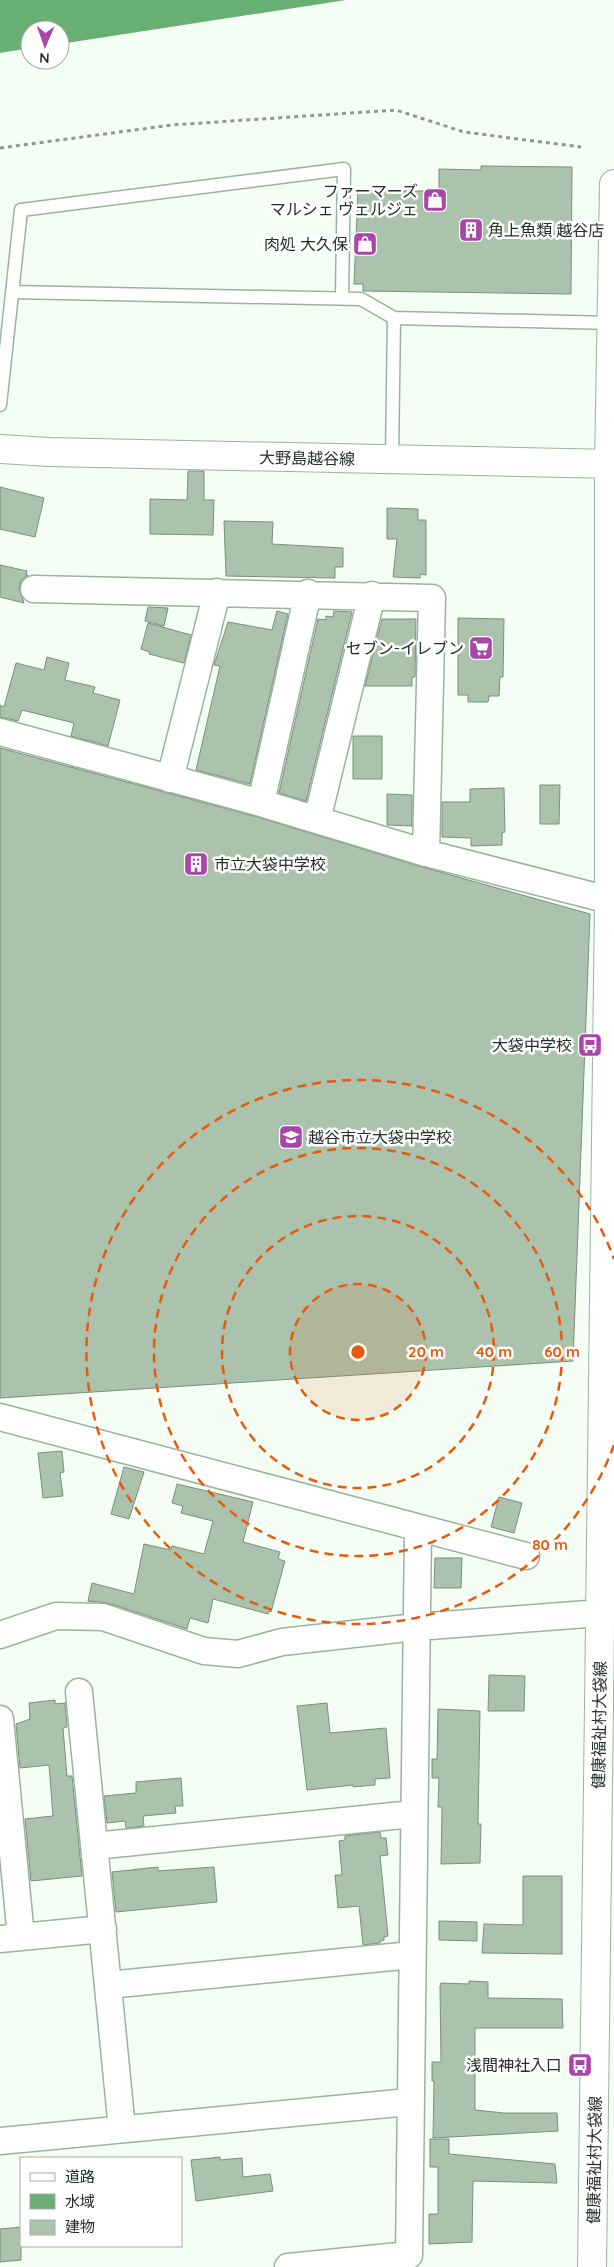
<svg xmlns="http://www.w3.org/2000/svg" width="614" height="2267" font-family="Quicksand,'Noto Sans JP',sans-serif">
<rect width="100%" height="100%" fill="#f4fef5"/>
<!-- water -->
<path fill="#67af72" d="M0,0H346L60,44V30H30V48L0,53Z"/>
<!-- building -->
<path fill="#abc3ad" stroke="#79907b" d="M481,166L572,167L571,294L363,291V284H354L358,191H439V169L481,170Z
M188,471H204V500H214L213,535L150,534V499L187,500Z
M0,487L44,498L35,537L0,529Z
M387,508L418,509V520H426V575L420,574V578L393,577L397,539H387Z
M224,521L273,522L272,544L343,548V567H335V578L226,576Z
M0,565L27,571L26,575H28L21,581L19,588L24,603L0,597Z
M148,607L168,608L164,626L145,621Z
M277,611L288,614L250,784L196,770L220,666L214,665L228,622L272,630Z
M334,611L352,612L306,801L279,793L318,619L326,620V616L333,617Z
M458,618L504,619L503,677H500L499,696H489L488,702H468V695H458Z
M382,619H416L415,677H412V686H365Z
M148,623L191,635L184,663L149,654L150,652L141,649Z
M47,657L69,663L65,680L95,687L93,693L120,700L108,746L71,736L74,723L22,710L18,721L0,717V705L4,707L16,663L44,670Z
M353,736H382V779H353Z
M0,748L257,817L422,867L590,914L573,1361L0,1398Z
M540,785H560L559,824H540Z
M504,788L505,832L502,833V845L471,846V838L442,837V802H470V789Z
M387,794L412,795V826L387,825Z
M62,1451L64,1472L60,1473L63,1496L43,1498L38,1453Z
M124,1467L144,1472L129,1519L111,1514Z
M177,1484L253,1502L243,1542L280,1552L278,1559L285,1561L271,1612L269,1611L268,1614L213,1599L208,1623L190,1618L187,1629L108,1603L88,1601L92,1583L134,1594L144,1544L171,1550L172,1546L204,1554L213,1521L181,1513L183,1506L172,1503Z
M499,1497L522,1503L514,1533L491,1527Z
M435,1558H462L461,1588H434Z
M489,1675L525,1676L524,1711H488Z
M55,1700V1704L65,1703L67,1727L63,1728L67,1776H72L82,1876L31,1881L25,1819L53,1816L49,1765L20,1768L16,1724L30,1719L29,1703Z
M327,1703L330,1733L386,1728L390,1778L375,1779V1785L353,1787V1785L307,1790L297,1706Z
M438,1709L480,1711L478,1824H481L480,1863L441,1864L442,1807H438L439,1778H432V1759H437Z
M181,1778L183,1806H175L176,1813L143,1816L144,1826L126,1828L125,1821L107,1823L104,1796L136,1793V1782Z
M380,1832L381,1838H386L388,1855L380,1856L388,1936L384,1937V1940L380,1941V1943L363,1945L359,1906L338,1908L335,1875H342L339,1841L345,1840V1836Z
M158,1867V1871L214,1867L217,1902L116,1912L112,1872Z
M523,1876H562V1954L482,1953L484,1924L523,1925Z
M439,1921L477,1922V1941L439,1940Z
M469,1981L488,1982V1998L562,1999L563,2028H475V2110L504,2113H557L558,2131L433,2138L434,2081H432V2062H441L440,1986L441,1983L469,1984Z
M430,2139H449V2154L555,2164L557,2183L473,2181L472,2242L429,2244V2214H438V2167H430Z
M220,2157V2160L242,2158L243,2177L270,2174L273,2191L196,2201L191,2160Z
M21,2227V2260L0,2262V2229Z"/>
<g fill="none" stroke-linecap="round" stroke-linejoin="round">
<defs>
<path id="lane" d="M12,292L361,299L394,318L612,323
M0,405L21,210L344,169L342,298
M392,459L394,318"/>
<path id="street" d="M34,589L432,598L426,853
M0,732L261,803L426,853L609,900
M170,779L217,592
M261,803L308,593
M317,820L372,595
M0,1417L526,1556
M0,1635L56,1616L103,1617L204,1651L238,1654L282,1642L416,1627L614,1612
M79,1692L122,2129
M0,1719L21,1937
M94,1846L413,1814
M0,1939L103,1929
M108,1985L412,1955
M0,2141L409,2102
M288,2267L409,2255L418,1529"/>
<path id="secondary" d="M0,449L49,452L614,464
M592,2267L609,900V464L614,184"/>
</defs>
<!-- lane casing -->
<use href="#lane" stroke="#9bb39e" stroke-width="15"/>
<!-- street casing -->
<use href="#street" stroke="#9bb39e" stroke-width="29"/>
<!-- secondary casing -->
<use href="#secondary" stroke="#9bb39e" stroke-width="30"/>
<!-- path -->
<path stroke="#8e988f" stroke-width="3" stroke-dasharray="4 4" stroke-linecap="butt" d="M0,148L172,125L396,110L464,132L581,147"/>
<!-- lane -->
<use href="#lane" stroke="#fff" stroke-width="12"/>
<!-- street -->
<use href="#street" stroke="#fff" stroke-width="26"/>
<!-- secondary -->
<use href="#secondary" stroke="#fff" stroke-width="28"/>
</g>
<!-- distance rings -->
<circle cx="358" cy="1352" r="68" fill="#e8590c" fill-opacity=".12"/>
<g fill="none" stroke="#e8590c" stroke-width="2.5" stroke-dasharray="9 6">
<circle cx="358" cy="1352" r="68"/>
<circle cx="358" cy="1352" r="136"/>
<circle cx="358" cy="1352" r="204"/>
<path d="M614 1445A272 272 0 1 1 614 1259"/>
</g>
<!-- icons -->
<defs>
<symbol id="shop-square" viewBox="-11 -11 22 22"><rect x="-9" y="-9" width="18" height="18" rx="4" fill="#aa45aa" stroke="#fff"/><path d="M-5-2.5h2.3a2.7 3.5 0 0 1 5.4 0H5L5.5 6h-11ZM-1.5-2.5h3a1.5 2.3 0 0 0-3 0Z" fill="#fff"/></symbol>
<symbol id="building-square" viewBox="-11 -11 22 22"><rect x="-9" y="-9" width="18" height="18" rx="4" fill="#aa45aa" stroke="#fff"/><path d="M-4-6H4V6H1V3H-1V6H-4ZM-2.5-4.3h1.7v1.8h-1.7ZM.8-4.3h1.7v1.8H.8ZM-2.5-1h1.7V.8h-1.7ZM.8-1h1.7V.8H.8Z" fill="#fff"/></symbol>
<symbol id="supermarket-square" viewBox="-11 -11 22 22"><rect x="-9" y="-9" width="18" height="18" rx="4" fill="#aa45aa" stroke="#fff"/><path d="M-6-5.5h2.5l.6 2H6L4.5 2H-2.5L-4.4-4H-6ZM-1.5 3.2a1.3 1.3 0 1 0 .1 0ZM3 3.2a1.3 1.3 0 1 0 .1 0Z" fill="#fff"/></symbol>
<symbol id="bus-square" viewBox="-11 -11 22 22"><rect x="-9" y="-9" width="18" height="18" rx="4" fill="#aa45aa" stroke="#fff"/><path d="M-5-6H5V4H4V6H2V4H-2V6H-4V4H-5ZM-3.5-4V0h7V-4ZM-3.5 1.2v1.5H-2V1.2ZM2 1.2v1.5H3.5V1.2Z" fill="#fff"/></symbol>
<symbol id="school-square" viewBox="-11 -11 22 22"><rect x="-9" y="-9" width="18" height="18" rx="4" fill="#aa45aa" stroke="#fff"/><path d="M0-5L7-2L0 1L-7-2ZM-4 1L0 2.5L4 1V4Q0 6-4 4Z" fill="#fff"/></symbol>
</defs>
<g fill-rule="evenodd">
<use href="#shop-square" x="421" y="186" width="28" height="28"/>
<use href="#building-square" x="457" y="216" width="28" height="28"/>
<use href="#shop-square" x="351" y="230" width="28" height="28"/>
<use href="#supermarket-square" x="467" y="634" width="28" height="28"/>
<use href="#building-square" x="182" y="850" width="28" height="28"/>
<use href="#bus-square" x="576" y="1031" width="28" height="28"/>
<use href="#school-square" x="277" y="1123" width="28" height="28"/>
<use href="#bus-square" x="566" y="2051" width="28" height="28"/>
</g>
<g text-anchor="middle" stroke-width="5" stroke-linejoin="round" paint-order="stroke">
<!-- poi labels -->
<g font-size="16" fill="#252e26" stroke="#fff" text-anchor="end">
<text x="418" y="197">ファーマーズ<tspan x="418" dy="18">マルシェ ヴェルジェ</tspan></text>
<text x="488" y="236" text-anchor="start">角上魚類 越谷店</text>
<text x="348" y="250">肉処 大久保</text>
<text x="464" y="654">セブン-イレブン</text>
<text x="214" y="870" text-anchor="start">市立大袋中学校</text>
<text x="572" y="1051">大袋中学校</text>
<text x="308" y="1143" text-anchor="start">越谷市立大袋中学校</text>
<text x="562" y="2071">浅間神社入口</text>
</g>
<!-- street labels -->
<g font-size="16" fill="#252e26" stroke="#fff">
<text transform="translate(307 458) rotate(1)" y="6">大野島越谷線</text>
<text transform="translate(599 1725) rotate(-89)" y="6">健康福祉村大袋線</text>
<text transform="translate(594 2160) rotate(-89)" y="6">健康福祉村大袋線</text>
</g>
</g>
<circle cx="358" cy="1352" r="8" fill="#e8590c" stroke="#fff" stroke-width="2.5"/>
<g font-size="15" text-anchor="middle" font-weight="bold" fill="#e8590c" stroke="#fff" stroke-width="5" stroke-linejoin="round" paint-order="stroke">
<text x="426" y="1357">20 m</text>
<text x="494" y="1357">40 m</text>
<text x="562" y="1357">60 m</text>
<text x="550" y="1550">80 m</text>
</g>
<!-- legend -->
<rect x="20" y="2157" width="162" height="90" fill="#ffffff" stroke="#a8aba8"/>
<rect x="30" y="2173" width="25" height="8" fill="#ffffff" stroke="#a8aba8"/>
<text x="65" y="2182" font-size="15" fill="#252e26">道路</text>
<rect x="30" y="2194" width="25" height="15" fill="#67af72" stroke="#a8aba8"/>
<text x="65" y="2207" font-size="15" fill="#252e26">水域</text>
<rect x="30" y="2220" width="25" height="15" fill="#abc3ad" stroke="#a8aba8"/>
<text x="65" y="2232" font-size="15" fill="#252e26">建物</text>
<!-- north arrow -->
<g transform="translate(45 45) rotate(182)"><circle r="24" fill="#ffffff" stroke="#a8aba8"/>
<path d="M0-4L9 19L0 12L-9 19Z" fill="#aa45aa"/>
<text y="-8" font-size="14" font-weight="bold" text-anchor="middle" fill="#252e26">N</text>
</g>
</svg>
